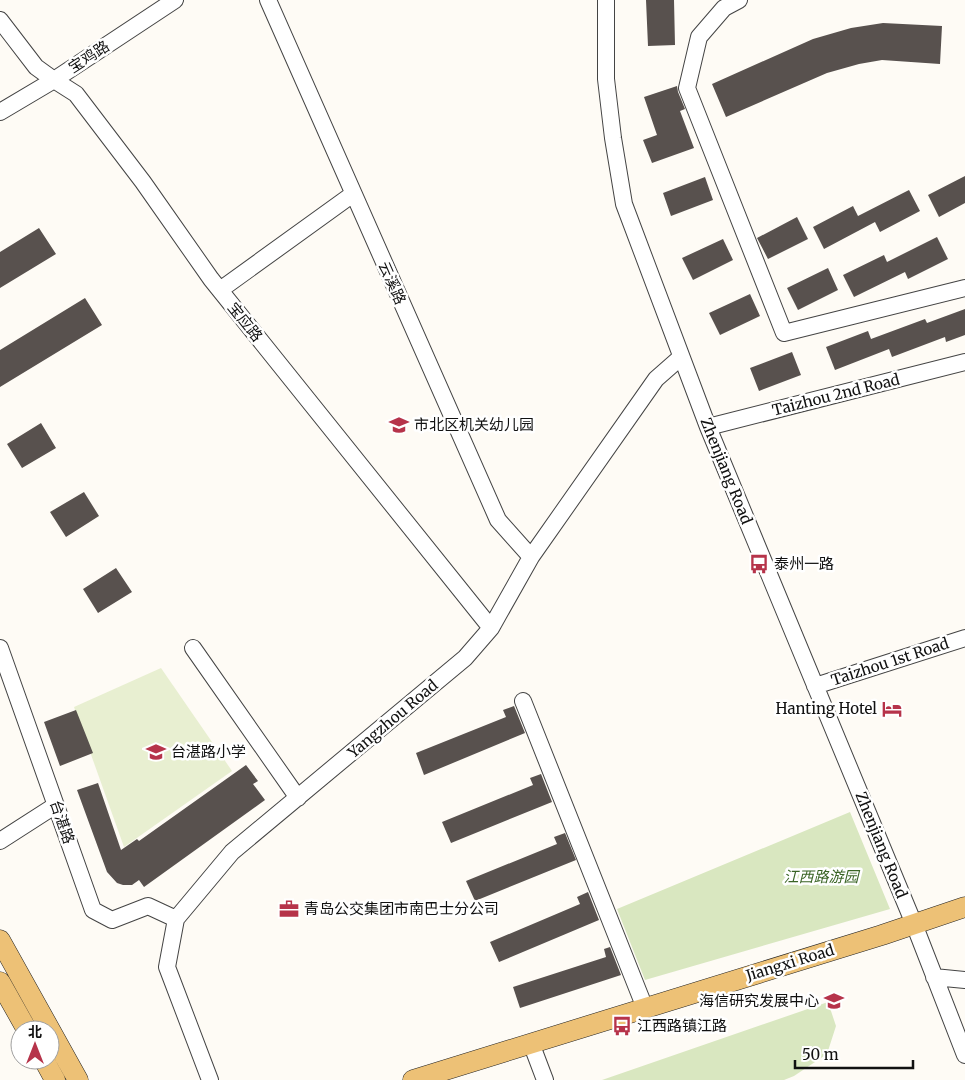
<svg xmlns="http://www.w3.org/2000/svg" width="965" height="1080" font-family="Merriweather,'Noto Sans SC',serif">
<rect width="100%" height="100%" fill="#fefbf5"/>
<!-- green -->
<path fill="#d9e7c0" d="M850,812L890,909L645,980L617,909Z
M828,1002L836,1026L827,1054L794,1076L784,1080H602Z"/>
<!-- pitch -->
<path fill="#e8efd1" d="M161,668L232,771L124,847L74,707Z"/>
<!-- building -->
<path fill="#58514e" d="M646,0H674L675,45L648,46Z
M883,23L942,26L940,64L882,60L859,64L827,73L726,117L712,84L813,39L851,28Z
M677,86L678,92L685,109L680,111L694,148L652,163L643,140L657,135L644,97Z
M965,176V203L939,217L928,195Z
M705,177L713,200L671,216L663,193Z
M909,190L920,211L880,232L875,222L824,249L813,227L853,206L858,216Z
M797,217L808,239L768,259L757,238Z
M39,228L56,254L0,288V252Z
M937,237L948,259L908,279L905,272L854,297L843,275L884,255L887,262Z
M723,239L733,260L693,280L682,258Z
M828,268L838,290L798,310L787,288Z
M750,294L760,316L720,335L709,313Z
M85,298L102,325L0,387V350Z
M965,309V335L946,342L945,337L892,357L889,349L835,370L826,347L868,331L871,339L925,319L927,323Z
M792,352L801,375L759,391L750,368Z
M41,423L56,448L22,468L7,444Z
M84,492L99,516L66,537L50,512Z
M116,568L132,592L98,613L83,589Z
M514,706L525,733L424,775L416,753L506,717L503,710Z
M76,710L93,753L60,766L44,722Z
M246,765L258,781L253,784L265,800L144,887L139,880L132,885H123L117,883L107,872L77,790L98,783L121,850L137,839L139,841Z
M541,774L552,802L451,843L442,822L533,785L530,778Z
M565,833L576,860L475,901L466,881L557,844L554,837Z
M588,892L599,920L499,962L490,942L580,904L577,897Z
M610,947L621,975L520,1008L513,987L606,957L604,949Z"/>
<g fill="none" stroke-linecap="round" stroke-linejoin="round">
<defs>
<path id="minor" d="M268,0L498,520L531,557
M606,0V79L613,138L624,204L708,427L914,924L965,1055
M739,0L724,8L699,37L687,88L784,333L965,288
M0,20L36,67L54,80L76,94L143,182L211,279L491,628
M0,112L54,80L175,0
M220,290L353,194
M708,427L965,362
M0,648L93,910L112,920L148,906L176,919
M193,648L298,798
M815,686L965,638
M523,701L645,1008
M0,841L56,805
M934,977L965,980
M531,1043L545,1080
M210,1080L167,967L176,919L232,852L465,658L491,628L531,557L656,379L681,357"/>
<path id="major" d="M0,940L78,1080
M0,982L27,1030
M44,1060L55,1080
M413,1080L882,935L965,907"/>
</defs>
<!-- minor casing -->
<use href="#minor" stroke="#444" stroke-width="18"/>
<!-- major casing -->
<use href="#major" stroke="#222" stroke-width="21"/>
<!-- minor -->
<use href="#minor" stroke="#fff" stroke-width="16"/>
<!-- major -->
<use href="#major" stroke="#edc176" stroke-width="20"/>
</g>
<!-- icons -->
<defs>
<symbol id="school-bare" viewBox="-9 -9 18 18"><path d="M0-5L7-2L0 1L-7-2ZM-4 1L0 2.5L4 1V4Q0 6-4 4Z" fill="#b6334a" stroke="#fff" stroke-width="2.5" paint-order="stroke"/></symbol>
<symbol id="bus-bare" viewBox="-9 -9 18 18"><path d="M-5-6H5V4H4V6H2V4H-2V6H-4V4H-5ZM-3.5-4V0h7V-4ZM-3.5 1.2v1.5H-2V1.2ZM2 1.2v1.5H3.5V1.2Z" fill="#b6334a" stroke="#fff" stroke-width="2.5" paint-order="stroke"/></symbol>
<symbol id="hotel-bare" viewBox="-9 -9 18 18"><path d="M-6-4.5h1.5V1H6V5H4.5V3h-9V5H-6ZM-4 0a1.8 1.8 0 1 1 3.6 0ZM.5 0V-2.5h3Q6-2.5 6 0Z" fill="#b6334a" stroke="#fff" stroke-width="2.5" paint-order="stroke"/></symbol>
<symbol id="office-bare" viewBox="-9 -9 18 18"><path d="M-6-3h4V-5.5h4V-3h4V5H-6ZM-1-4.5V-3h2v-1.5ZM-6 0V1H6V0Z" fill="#b6334a" stroke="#fff" stroke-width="2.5" paint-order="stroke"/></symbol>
</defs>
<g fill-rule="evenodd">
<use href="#school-bare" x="385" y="411" width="28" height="28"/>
<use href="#bus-bare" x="745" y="550" width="28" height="28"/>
<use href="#hotel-bare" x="878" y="695" width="28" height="28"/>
<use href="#school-bare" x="142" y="738" width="28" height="28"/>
<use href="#office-bare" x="275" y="895" width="28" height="28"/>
<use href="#school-bare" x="820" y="987" width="28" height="28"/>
<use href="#bus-bare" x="608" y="1012" width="28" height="28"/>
</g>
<g text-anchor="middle" stroke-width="5" stroke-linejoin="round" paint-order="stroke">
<!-- street labels -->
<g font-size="15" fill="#111" stroke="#fff">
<text transform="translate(89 57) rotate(-33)" y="5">宝鸡路</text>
<text transform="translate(392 283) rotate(66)" y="5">云溪路</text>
<text transform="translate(245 322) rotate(51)" y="5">宝应路</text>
<text transform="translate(836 395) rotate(-14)" y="5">Taizhou 2nd Road</text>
<text transform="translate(726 471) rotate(68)" y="5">Zhenjiang Road</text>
<text transform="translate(890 662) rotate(-18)" y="5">Taizhou 1st Road</text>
<text transform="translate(393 719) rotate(-40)" y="5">Yangzhou Road</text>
<text transform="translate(62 822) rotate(71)" y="5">台湛路</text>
<text transform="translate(881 845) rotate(68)" y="5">Zhenjiang Road</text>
<text transform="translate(790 963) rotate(-17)" y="5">Jiangxi Road</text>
</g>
<!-- poi labels -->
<g font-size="15" fill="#111" stroke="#fff" text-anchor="start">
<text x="414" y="430">市北区机关幼儿园</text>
<text x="774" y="569">泰州一路</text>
<text x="877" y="714" text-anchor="end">Hanting Hotel</text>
<text x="171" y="757">台湛路小学</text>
<text x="304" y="914">青岛公交集团市南巴士分公司</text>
<text x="819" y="1006" text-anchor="end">海信研究发展中心</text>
<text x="637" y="1031">江西路镇江路</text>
</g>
<!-- park labels -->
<g font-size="15" font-style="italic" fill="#3a6425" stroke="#fff">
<text x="821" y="882">江西路游园</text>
</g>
</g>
<!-- north arrow -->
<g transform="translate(35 1045)"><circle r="24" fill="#ffffff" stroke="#a0a0a0"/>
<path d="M0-4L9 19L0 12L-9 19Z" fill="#b6334a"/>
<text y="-8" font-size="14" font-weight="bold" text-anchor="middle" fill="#111111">北</text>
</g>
<!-- scale -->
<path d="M795 1060v8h118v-8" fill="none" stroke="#111111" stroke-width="2.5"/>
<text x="802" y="1060" font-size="15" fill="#111111" stroke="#ffffff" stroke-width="4" paint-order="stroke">50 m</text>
</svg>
